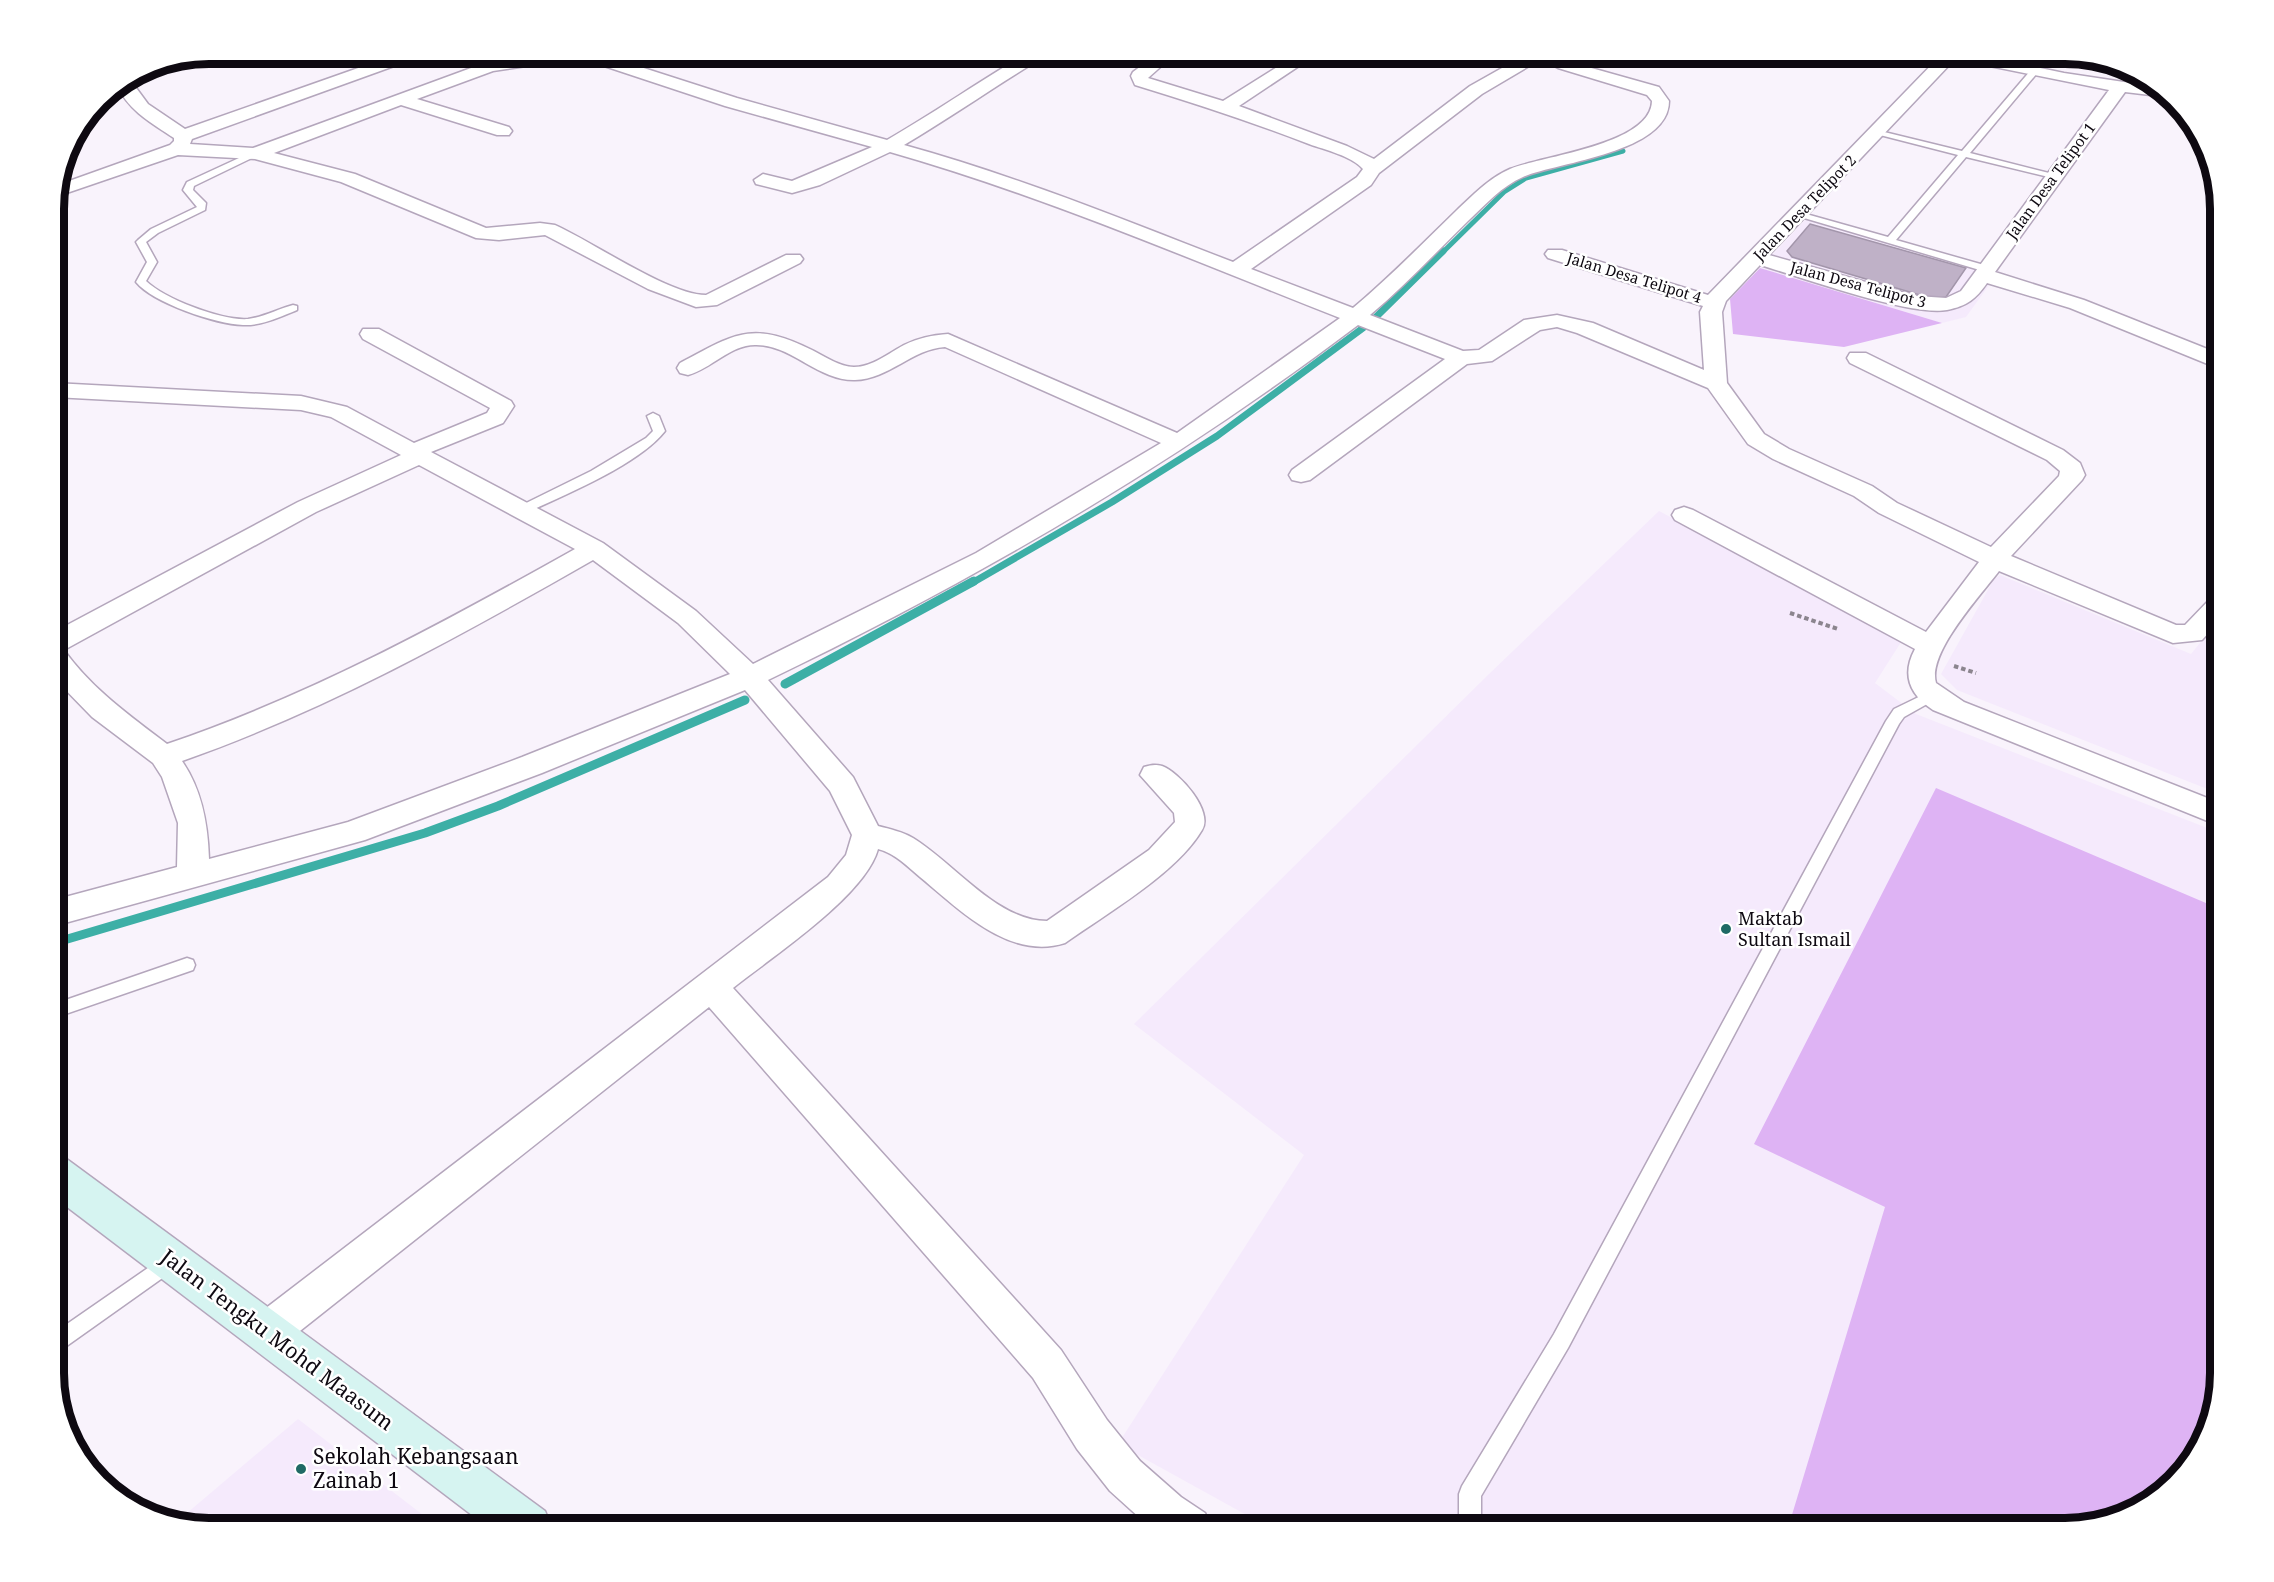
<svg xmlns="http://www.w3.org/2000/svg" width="2274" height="1582" font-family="'Noto Serif',serif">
<rect width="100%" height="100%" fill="#f9f3fc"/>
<!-- built -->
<path fill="#f5eafc" d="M1810,215L2000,270L1966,317L1942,323L1760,268Z
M1659,511L1903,639L1875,683L1916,714L2220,833V1373L2194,1459L2142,1507L2065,1528H1270L1118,1444L1304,1155L1134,1024L1489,674Z
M2000,575L2191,654L2220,618V794L1957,690L1941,674L1994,579Z
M298,1419L440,1528H210L180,1519Z"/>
<!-- green -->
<path fill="#deb3f4" d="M1760,268L1942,323L1844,347L1733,334L1730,299Z
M1936,788L2220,909V1373L2194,1459L2142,1507L2065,1528H1788L1885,1207L1754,1144Z"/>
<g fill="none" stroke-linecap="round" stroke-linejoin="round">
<!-- stream-far2 -->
<path stroke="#3dafa6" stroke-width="5" d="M1442,253L1504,192L1526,178L1623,151"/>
<!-- stream-far1 -->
<path stroke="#3dafa6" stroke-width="7" d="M1376,317L1443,251
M972,583L1112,502L1217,436L1363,328"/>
<!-- stream -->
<path stroke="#3dafa6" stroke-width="9" d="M785,684L974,581
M54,943L425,833L498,806L745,700"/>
</g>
<!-- building -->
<path fill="#bfb1c7" stroke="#a396ab" stroke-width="1.5" d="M1810,224L1966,268L1946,297L1933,299L1792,257L1787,251Z"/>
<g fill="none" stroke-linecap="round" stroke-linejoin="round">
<defs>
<path id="service" d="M2031,70L2038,72L1970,153L2057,175V179L1966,157L1896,240L1991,267V271H1983L1794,215L1799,212L1888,237L1958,155L1876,134V130L1962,151Z
M252,152L260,154L194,186L193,190L206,203L205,210L158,233L146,242L157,262L146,281C165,299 222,321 248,319C264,317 278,309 293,305L297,306V310C280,317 261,326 243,325C216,324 153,303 136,282L147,262L136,242L138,240L151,229L197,207L183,190L187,182Z
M653,413L659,416L665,431C638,465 566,494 526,513H518V507L591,471L646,438L653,431L647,416Z
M1931,691L1938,696L1936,699L1904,717L1899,724L1568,1348L1481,1496V1528H1459V1494L1462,1486L1554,1334L1886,721L1894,709Z
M187,958L193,960L195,965L193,970L54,1018V1004Z
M171,1252L178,1255L181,1261L178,1267L54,1355V1333Z"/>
<path id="minor" d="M398,54H421L419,57L192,139L190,144L253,148L482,64L553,54H600L737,98L887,140C932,114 974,85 1019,58L1018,54H1034L1036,59L1032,64C988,91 948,119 904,145C1017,176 1124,220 1233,262L1357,177L1363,169C1352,156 1325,150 1309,144C1252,122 1194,103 1135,85L1131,76L1133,72L1157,54H1175L1148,78L1223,101L1298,54H1317L1239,106L1347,146L1374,159L1470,86L1527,54H1555L1570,62L1659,87L1669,101C1669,153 1557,162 1523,177C1502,186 1485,205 1469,220C1436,252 1405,286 1370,315L1463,351L1479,350L1524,320L1557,315L1593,323L1704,370L1700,312L1703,306L1548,258L1545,254L1548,250H1562L1708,295L1942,54H1975L2064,73L2157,87L2167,97L2125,92L1995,272L2084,300L2220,354V369L2070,308L1987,283C1976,299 1967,306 1947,310C1911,317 1801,277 1760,265L1726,301L1722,312L1727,383L1764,434L1789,449L1872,486L1897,503L1991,547L2059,476L2060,471L2047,460L1850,363L1847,358L1850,353H1866L2063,450L2080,463L2085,475L2082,480L2011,556L2176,625H2185L2211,598L2220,595V620L2202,640L2173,643L1999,571C1981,595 1927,653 1936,683L1964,702L2220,803V826L1933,710C1910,695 1901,675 1915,649L1675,520L1672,515L1675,510L1684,507L1693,510L1926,632L1979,562L1879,513L1854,496L1773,459L1748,444L1708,388L1577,333L1557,327L1540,330L1492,361L1467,364L1310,480L1301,482L1292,480L1289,475L1292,470L1445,359L1358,325C1173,465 976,580 768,680L853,777L878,826C890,829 903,832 913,838C954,863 997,921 1047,921L1149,850L1175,822L1174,813L1140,775L1144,767C1151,765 1155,764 1162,766C1179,772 1214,811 1202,830C1177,873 1106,914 1065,943C1009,961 959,909 920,877C908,867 895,853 878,849C865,896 773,956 733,988L1061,1350L1107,1420L1140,1461L1181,1497L1205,1513L1212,1528H1151L1110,1491L1077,1449L1033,1378L709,1007L281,1346L267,1352L253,1346L247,1332L253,1318L828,877L846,855L852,835L830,791L745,690L542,773L365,840L54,926V900L177,867L178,823L162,777L153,763L92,717L54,678V632L298,502L401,455L331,417L301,410L54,397V383L301,396L347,407L414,443L487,413L490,408L363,339L360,334L363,329H379L511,401L514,406L503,423L431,452L603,543L696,611L753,664L976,553L1161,443L945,347C912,349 889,379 855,380C818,381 791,344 755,345C730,345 711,369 688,375L680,373L677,368L680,363C735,334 751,320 812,350C824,356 840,367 854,367C872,367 889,353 904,345C918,338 933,335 948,334L1177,433L1340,318C1192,260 1044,196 890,152L820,185L792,193L756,184L754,180L763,174L792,181L872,147L725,106L580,58L493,71L417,99L509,127L512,131L509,135H497L401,105L274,153L355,174L486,228L540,223L555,225C593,242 669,295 706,295L786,255H800L803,259L800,263L717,305L696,307L648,289L545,235L499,240L476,238L341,182L255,159L178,155L55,197L58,185L170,145L174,141V138C153,124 129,111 118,87L135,76L137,80L134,85L148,104L185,129ZM1541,59L1558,68L1647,95L1652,101C1651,145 1541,156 1510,169C1489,178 1472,196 1456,211C1422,244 1389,278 1353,308L1251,269L1371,185L1379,173L1482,94ZM1955,59L2109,90L1961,291L1946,298L1916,296L1769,255ZM419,465L575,549C443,623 311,695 167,744C129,715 92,689 64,650L316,512ZM593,560L678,623L730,674L522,757L348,822L209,859C208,824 202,790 182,761C327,710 460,636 593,560Z"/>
<path id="secondary" d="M54,1155L68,1160L545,1511L552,1528H489L54,1197Z"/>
</defs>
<!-- service casing -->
<use href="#service" stroke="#b4a6bc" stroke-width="3"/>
<!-- minor casing -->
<use href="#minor" stroke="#b4a6bc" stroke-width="3"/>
<!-- secondary casing -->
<use href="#secondary" stroke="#b4a6bc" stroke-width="3"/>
<!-- path -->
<path stroke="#8b858e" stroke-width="4" stroke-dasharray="4.5 3" stroke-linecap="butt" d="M1790,613L1838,629
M1954,666L1976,673"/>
<!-- service -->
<use href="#service" fill="#fff" fill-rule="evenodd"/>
<!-- minor -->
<use href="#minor" fill="#fff" fill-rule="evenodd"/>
<!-- secondary -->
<use href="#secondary" fill="#d6f4f1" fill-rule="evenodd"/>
</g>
<!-- markers -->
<g fill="#1f6a65" stroke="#fff" stroke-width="2">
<circle cx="1726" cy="929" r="6"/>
<circle cx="301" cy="1469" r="6"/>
</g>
<g text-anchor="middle" stroke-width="5" stroke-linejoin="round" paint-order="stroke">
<!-- far-street labels -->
<g font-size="15" fill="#0e0911" stroke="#fff">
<text transform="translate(2051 181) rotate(-54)" y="5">Jalan Desa Telipot 1</text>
<text transform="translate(1805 208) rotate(-46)" y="5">Jalan Desa Telipot 2</text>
<text transform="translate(1634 278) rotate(17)" y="5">Jalan Desa Telipot 4</text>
<text transform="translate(1858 285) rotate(15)" y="5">Jalan Desa Telipot 3</text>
</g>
<!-- poi labels -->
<g font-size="18" fill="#0e0911" stroke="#fff" text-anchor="start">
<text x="1738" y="925">Maktab<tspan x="1738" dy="21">Sultan Ismail</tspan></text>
</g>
<!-- near-street labels -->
<g font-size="21" fill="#0e0911" stroke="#fff">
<text transform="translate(277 1340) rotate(37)" y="7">Jalan Tengku Mohd Maasum</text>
</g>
<!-- near-poi labels -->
<g font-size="21" fill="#0e0911" stroke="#fff" text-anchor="start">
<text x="313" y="1464">Sekolah Kebangsaan<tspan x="313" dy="24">Zainab 1</tspan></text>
</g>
</g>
<!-- crop -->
<path d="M0 0H2274V1582H0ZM209 64H2065A145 145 0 0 1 2210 209V1373A145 145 0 0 1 2065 1518H209A145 145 0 0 1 64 1373V209A145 145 0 0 1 209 64Z" fill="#fff" fill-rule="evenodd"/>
<path fill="none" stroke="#0e0911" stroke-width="8" d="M209 64H2065A145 145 0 0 1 2210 209V1373A145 145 0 0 1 2065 1518H209A145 145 0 0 1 64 1373V209A145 145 0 0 1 209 64Z"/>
</svg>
